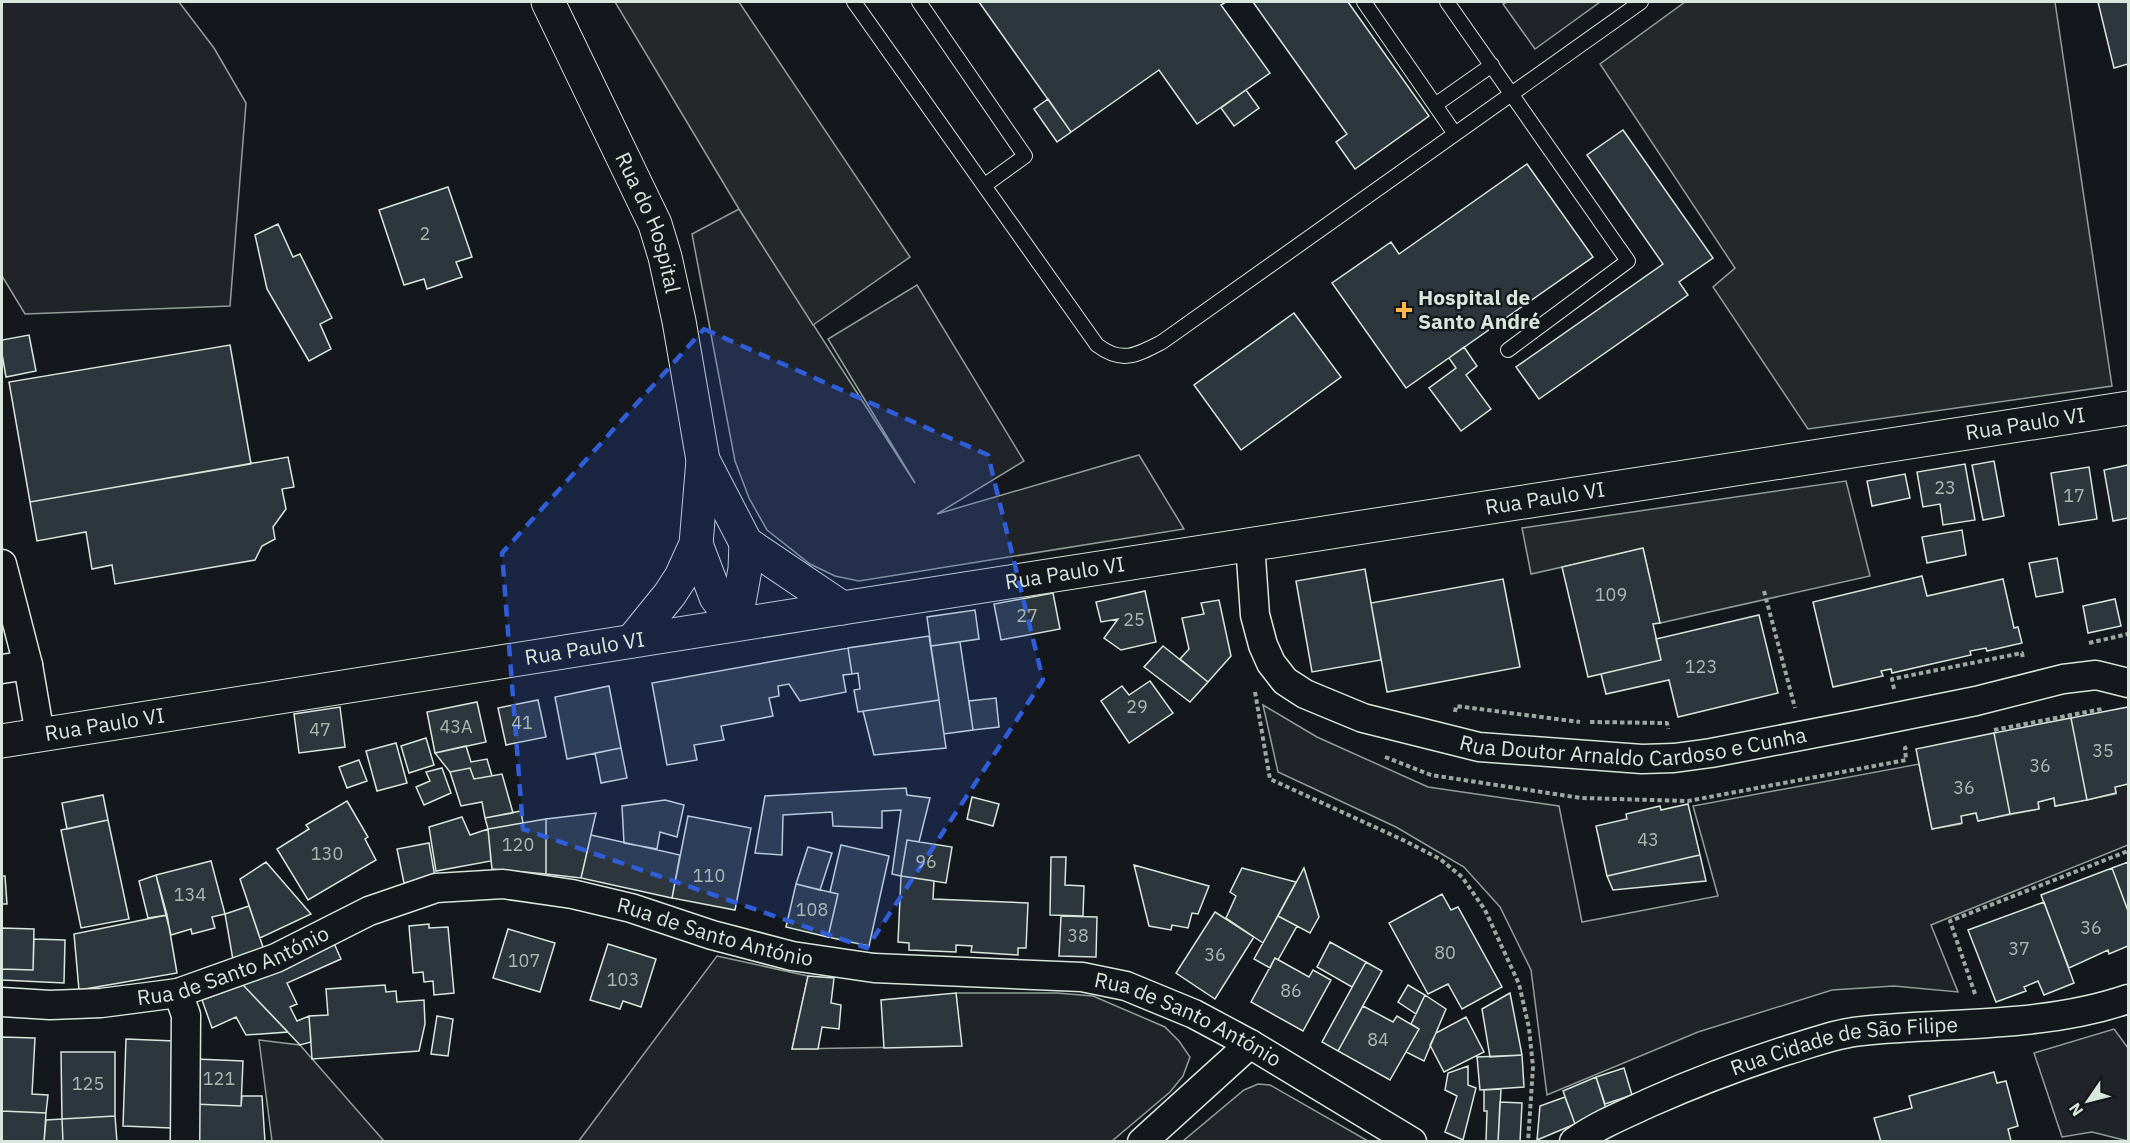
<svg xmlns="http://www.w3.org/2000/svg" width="2130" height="1143" font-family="'IBM Plex Sans',sans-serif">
<rect width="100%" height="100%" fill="#14181c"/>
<!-- green -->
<path fill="#202428" stroke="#939e99" stroke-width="1.5" d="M2,2H179L214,48L246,103L230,306L25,314L2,276Z
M1507,2H1600L1535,49L1503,4Z
M739,209L915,483L828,339L917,285L1024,461L937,514L1139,455L1184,529L859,581L835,576L810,564L767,530L749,498L735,461L692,234Z
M1263,705L1317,737L1428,787L1559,806L1582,922L1718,896L1693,806L1919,764L1932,829L1961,824V816L1976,813L1978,821L2039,809L2038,802L2054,798L2055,806L2116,794L2115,787L2128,784V845L1931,925L1958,992L1894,986L1832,990L1698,1032L1547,1095L1531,970L1500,907L1464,867L1396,827L1278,772Z
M717,956L808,976L792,1049L961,1046L956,993H1057L1093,996L1165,1027L1179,1041L1190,1057L1183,1076L1170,1092L1112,1141L578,1142Z
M2114,1029L2128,1048V1141L2092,1132L2062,1137L2034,1053Z
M259,1040L300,1045L384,1141H272Z
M1258,1084L1270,1085L1368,1141H1183L1244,1090Z"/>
<!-- parking -->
<path fill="#24282b" stroke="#939e99" stroke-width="1.5" d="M615,2H739L910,257L813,325L739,209Z
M1685,2H2055L2112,386L1808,429L1713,287L1735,268L1600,64Z
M1846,481L1870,576L1660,623L1643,549L1531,574L1522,528Z"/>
<!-- building -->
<path fill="#2c363c" stroke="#d8e6dc" stroke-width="1.5" d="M979,2H1226L1221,5L1270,73L1197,124L1159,70L1071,132Z
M1253,2H1348L1429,116L1355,169L1336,142L1347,134Z
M2098,2H2128V64L2114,68Z
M1246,90L1259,108L1234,126L1221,108Z
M1048,99L1071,132L1057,142L1034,109Z
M1623,130L1713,258L1679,282L1688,295L1539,399L1516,367L1663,264L1587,155Z
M1527,164L1593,257L1406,388L1332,283L1391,242L1399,254Z
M448,187L472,257L456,262L462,277L427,289L424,279L404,285L379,210Z
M278,224L293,257L300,254L332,318L320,324L331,349L309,361L267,289L255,235Z
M1294,313L1341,377L1241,450L1194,385Z
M29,335L36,371L6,377L2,354V340Z
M230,345L251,464L30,502L9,382Z
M1464,347L1477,366L1466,375L1491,409L1461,431L1429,388L1456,368L1449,358Z
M288,457L294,487L282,489L286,509L273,527L275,539L262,546L255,560L115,584L112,565L92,569L86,532L37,541L30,502Z
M1994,461L2004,516L1983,520L1972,465Z
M1965,464L1975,520L1943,525L1940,504L1923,507L1917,472Z
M2128,465V518L2113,521L2104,470Z
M2089,467L2097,519L2059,525L2051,473Z
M1905,474L1910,498L1872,506L1867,481Z
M1962,530L1966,555L1927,563L1922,537Z
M1643,548L1660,623L1653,624L1661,660L1588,677L1562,567Z
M2057,558L2063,592L2036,597L2029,563Z
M1365,569L1381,660L1312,672L1296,581Z
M1922,576L1927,596L2003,579L2014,628L2018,627L2022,643L1987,651L1986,648L1970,651L1971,655L1892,673L1891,669L1881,671L1883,676L1833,687L1813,602Z
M1503,579L1520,667L1387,692L1371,603Z
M1145,591L1156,642L1121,650L1104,638L1118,619L1101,622L1096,602Z
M1053,593L1060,629L1001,640L994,604Z
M2115,599L2121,626L2088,633L2083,606Z
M1219,600L1231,656L1208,682L1180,659L1189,649L1182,618L1204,614L1201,603Z
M975,610L979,639L931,646L927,617Z
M1759,615L1778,693L1678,717L1669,680L1606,694L1601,674L1661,660L1656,639Z
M929,636L939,700L858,712L854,690L860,689L858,673L852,674L848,648Z
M960,642L973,730L944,734L931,646Z
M1163,646L1208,682L1190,702L1144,667Z
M848,648L852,674L843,675L846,692L800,701L789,684L778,686L779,696L769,698L773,716L721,726L724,740L694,745L697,760L667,765L652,683Z
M1150,681L1173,713L1129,743L1101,701L1122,686L1129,695Z
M609,686L621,748L567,759L555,697Z
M996,698L999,727L973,730L969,701Z
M538,700L546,737L506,745L498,708Z
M939,700L946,748L874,755L863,711Z
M477,702L486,742L435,753L427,712Z
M340,707L345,747L299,753L294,714Z
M2128,707V784L2115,787L2116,793L2087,800L2071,718Z
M2071,718L2087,800L2055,806L2054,798L2038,802L2039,809L2010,814L1994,733Z
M1994,733L2010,814L1978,821L1976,813L1961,816L1962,823L1932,829L1916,749Z
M426,738L434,765L409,773L401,746Z
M396,743L407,783L377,791L366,751Z
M466,746L471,762L487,759L492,776L474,779L470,768L450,772L435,753Z
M621,748L627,778L601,783L595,753Z
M359,760L367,781L347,788L339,767Z
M442,768L451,793L424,805L416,787L430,781L426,772Z
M470,768L474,779L502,774L513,813L485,818L482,802L461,806L450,772Z
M906,788L907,795L930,798L919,842L907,840L901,876L892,874L901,810L882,811V828L833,826L832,812L783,815L782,855L755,853L765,796Z
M103,795L108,820L67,829L62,803Z
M972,797L999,804L993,826L967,819Z
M665,800L684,805L677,837L660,832L657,849L624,843L622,806Z
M347,801L368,837L365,839L376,860L308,900L277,849L309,829L306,825Z
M1688,804L1700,855L1607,876L1596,826L1627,819L1626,814L1660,806L1661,810Z
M521,811L523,823L488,829L485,818Z
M596,813L581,878L546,874V819Z
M688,816L751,828L735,910L672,898Z
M462,817L470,835L488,829L491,861L436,871L429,827Z
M546,819V874L492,869L488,829Z
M108,820L129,919L81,928L61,830Z
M591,835L680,855L672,898L581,878Z
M907,840L952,847L946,883L901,876Z
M429,843L435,877L404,883L397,849Z
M841,845L889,856L869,946L828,937L838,894L830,892Z
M808,847L832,853L820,890L796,884Z
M1700,855L1706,881L1613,890L1607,876Z
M1051,857H1066L1065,885L1084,886L1083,916L1050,915Z
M211,861L225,914L212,917L215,928L192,934L191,929L171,935L156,875Z
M266,862L311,914L260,938L240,879Z
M2128,862V911L2112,868Z
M1134,865L1209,886L1198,914L1192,913L1188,928L1172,925L1171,930L1149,926Z
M1242,868L1296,882L1263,943L1226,918L1236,896L1230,892Z
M1304,868L1319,917L1310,933L1278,916Z
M2112,868L2128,911V946L2109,954L2108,950L2069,968L2041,895Z
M156,875L167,915L148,918L139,881Z
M2,876H5L7,904H2Z
M901,876L934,881L933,899L1028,903L1026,948H1018V955L971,952L972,946L956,945V952L909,950V943L898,942Z
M796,884L838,894L828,937L786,927Z
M1442,894L1451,910L1458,907L1502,987L1462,1009L1448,984L1428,994L1389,923Z
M2044,902L2074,983L2044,995L2038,981L2024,987L2026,991L1996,1002L1968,930Z
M249,906L264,950L233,960L225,914Z
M1215,912L1254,937L1215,999L1176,973Z
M167,915L177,973L79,990L74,934Z
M1061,916L1097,917L1096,957L1059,956Z
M1278,916L1297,926L1278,960L1275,958L1270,968L1254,959Z
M429,924V928L448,927L454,993L434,995L433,981L424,982L423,972L413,973L409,926Z
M2,928L34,929L33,970L2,969Z
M508,929L555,943L540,992L493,978Z
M34,939L65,940L64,983L2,980V969L33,970Z
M333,941L341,959L287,983L297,1004L290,1007L297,1021L309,1016L311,1042L300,1045L243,985Z
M1330,942L1366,962L1352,987L1317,967Z
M608,944L656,959L641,1007L623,1001L620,1009L590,1000Z
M1275,958L1309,977L1313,970L1331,980L1303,1031L1251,1002Z
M1366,962L1382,971L1338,1051L1322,1042Z
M808,976L834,978L831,1003L841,1005L839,1029L822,1027L818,1049H792Z
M243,985L288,1032L246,1035L236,1017L212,1028L202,1000Z
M385,985L386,992L396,991L397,1002L424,1000L425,1024L419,1051L312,1059L309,1016L328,1015L326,989Z
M1408,985L1425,995L1416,1014L1398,1002Z
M956,993L962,1046L884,1048L881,1000Z
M1510,993L1522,1055L1490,1057L1482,1009Z
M1425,995L1446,1009L1424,1061L1406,1052L1419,1029L1411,1024Z
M1363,1006L1393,1022L1397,1016L1419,1029L1390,1080L1338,1051Z
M437,1016L453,1019L448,1056L431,1054Z
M1466,1017L1484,1052L1444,1072L1430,1045L1436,1033Z
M2,1037L35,1038L32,1094L48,1095L46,1113L2,1111Z
M126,1039L174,1041L171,1128L123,1126Z
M61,1052H115V1116L62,1119Z
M1522,1055L1524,1087L1480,1090L1477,1057Z
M196,1059L243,1061L241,1106L194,1104Z
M1468,1066V1085L1476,1088L1463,1140L1445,1132L1457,1096L1445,1090L1448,1073Z
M1624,1068L1632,1095L1605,1104L1596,1077Z
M1994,1072L1997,1083L2006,1081L2018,1126L2008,1129L2011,1141L1881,1142L1874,1118L1912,1108L1909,1096Z
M1596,1077L1607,1112L1575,1124L1563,1091Z
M1501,1089L1498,1142H1486L1487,1111H1484V1090Z
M242,1096H262L265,1142H193L194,1104L241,1106Z
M1565,1097L1575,1124L1537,1140L1540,1106Z
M1500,1102L1522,1103L1520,1142H1498Z
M2,1111L46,1113L44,1142H2Z
M115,1116L117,1142H63L62,1119Z
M62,1119L63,1142H44L46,1120Z"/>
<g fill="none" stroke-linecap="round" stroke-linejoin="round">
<defs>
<path id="service" d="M854,2L1097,345C1122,364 1137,355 1162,342L1641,2
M919,2L1025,156L985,185
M1364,2L1455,134
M1447,2L1628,261L1508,350
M1435,105L1492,65"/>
<g id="minor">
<path id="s1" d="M1250,544L1255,615L1263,645L1271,663L1285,681L1305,694L1363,718L1479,747L1642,759L1674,758L1711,753L1857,725L1976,701L2063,679L2096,675L2128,683"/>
<path d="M2,564L28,665L40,735"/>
<path d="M2,669L28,665"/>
<path d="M178,993L186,1015L185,1142"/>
<path id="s2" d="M2,1002L50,1005L101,1003L178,993L276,958L369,911L436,888L503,884L572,894L631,908L712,935L792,956L874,968L1082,977L1126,986L1194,1014L1250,1044L1412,1142"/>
<path d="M1142,1142L1250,1044"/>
<path id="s3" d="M1574,1142C1598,1125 1625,1114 1651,1102C1696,1082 1741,1065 1788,1050C1812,1043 1837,1033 1862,1031C1950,1022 2044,1028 2128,999"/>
</g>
<g id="secondary">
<path id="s4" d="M548,2L655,224L665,257L679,321L703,460L696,544L681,577L670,594L632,641"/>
<path d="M703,460L746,543L842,608"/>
<path d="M696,544L716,597L735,624"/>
<path d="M735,624L745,569L746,543"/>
<path id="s5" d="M2,741L842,608L2128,408"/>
</g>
</defs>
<!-- service casing -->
<use href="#service" stroke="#d8e6dc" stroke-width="16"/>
<!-- minor casing -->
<use href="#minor" stroke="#d8e6dc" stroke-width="31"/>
<!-- secondary casing -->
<use href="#secondary" stroke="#d8e6dc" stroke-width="35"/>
<!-- path -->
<path stroke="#9da8a2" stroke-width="4" stroke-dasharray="4.5 3" stroke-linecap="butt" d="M1764,591L1795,708
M2089,643L2128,634
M1894,689L1892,679L2022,653L2023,659
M1255,692L1270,779L1403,840L1440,859L1462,877L1485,910L1519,984L1529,1028L1533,1067L1528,1142
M1455,712L1456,706L1580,722
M1590,722L1667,723L1668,729
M1994,730L2102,709
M1385,757L1431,775L1581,798L1688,801L1906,760L1905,748L1907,747
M1975,994L1950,921L2128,851"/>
<!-- service -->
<use href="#service" stroke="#14181c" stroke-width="14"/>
<!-- minor -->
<use href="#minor" stroke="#14181c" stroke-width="28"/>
<!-- secondary -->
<use href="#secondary" stroke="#14181c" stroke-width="33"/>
</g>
<!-- marked area -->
<path fill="#305dd8" fill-opacity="0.2" stroke="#305dd8" stroke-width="4.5" stroke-dasharray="12 8" stroke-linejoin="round" d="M704,329L988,455L1043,680L867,948L523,829L502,553Z"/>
<!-- markers -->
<path fill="#ffb74d" stroke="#14181c" stroke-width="2" d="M1401 301h6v6h6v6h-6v6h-6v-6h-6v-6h6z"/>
<g text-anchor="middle" stroke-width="4.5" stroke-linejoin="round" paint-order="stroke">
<!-- number labels -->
<g font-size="18" fill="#adbab4">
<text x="425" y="240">2</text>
<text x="1945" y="494">23</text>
<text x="2074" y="502">17</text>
<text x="1611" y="601">109</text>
<text x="1027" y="622">27</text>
<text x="1134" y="626">25</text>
<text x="1701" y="673">123</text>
<text x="1137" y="713">29</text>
<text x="522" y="729">41</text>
<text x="456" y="733">43A</text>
<text x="320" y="736">47</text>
<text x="2103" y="757">35</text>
<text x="2040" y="772">36</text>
<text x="1964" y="794">36</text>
<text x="1648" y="846">43</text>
<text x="518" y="851">120</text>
<text x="327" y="860">130</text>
<text x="926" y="868">96</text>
<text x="709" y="882">110</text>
<text x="190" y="901">134</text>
<text x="812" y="916">108</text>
<text x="2091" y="934">36</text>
<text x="1078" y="942">38</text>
<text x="2019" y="955">37</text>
<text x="1445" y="959">80</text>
<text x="1215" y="961">36</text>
<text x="524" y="967">107</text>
<text x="623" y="986">103</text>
<text x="1291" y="997">86</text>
<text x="1378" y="1046">84</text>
<text x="219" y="1085">121</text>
<text x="88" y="1090">125</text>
</g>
<!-- street labels -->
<g font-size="21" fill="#d8e6dc" stroke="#14181c">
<text dy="7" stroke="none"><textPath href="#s4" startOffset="243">Rua do Hospital</textPath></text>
<text dy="7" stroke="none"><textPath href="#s5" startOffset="2048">Rua Paulo VI</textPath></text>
<text dy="7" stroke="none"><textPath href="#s5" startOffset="1562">Rua Paulo VI</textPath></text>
<text dy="7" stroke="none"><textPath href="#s5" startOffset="1076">Rua Paulo VI</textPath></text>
<text dy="7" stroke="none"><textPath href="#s5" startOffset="590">Rua Paulo VI</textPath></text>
<text dy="7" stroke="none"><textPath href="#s5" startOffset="104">Rua Paulo VI</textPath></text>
<text dy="7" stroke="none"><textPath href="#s1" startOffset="506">Rua Doutor Arnaldo Cardoso e Cunha</textPath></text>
<text dy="7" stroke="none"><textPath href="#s2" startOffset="741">Rua de Santo António</textPath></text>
<text dy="7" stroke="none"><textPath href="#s2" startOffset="237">Rua de Santo António</textPath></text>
<text dy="7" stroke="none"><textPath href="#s2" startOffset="1227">Rua de Santo António</textPath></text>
<text dy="7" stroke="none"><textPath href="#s3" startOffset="290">Rua Cidade de São Filipe</textPath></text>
</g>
<!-- poi labels -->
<g font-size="21" font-weight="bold" fill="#d8e6dc" stroke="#14181c" text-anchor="start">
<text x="1418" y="305">Hospital de<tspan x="1418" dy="24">Santo André</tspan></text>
</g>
</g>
<!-- border -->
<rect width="2130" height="1143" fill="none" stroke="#d8e6dc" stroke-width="6"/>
<!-- north arrow -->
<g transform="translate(2088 1101) rotate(235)" stroke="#14181c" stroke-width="4.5" paint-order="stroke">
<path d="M0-4.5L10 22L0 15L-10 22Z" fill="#d8e6dc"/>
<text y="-9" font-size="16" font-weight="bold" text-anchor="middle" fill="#d8e6dc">N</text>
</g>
</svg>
